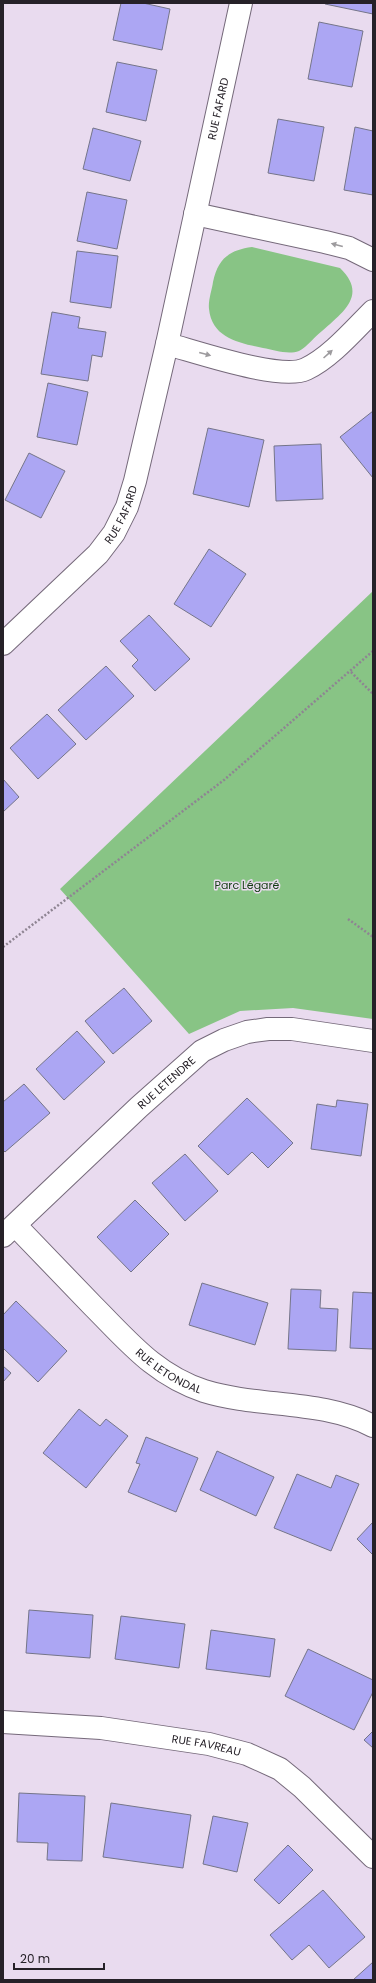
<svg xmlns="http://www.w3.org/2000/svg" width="376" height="1983" font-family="Poppins,sans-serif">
<rect width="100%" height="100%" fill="#e9dbef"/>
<!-- green -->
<path fill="#88c485" d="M252,247L340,268C368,295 343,312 322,331C315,336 307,347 299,351C288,355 274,350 263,348C239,343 212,338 209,309C208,300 212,290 213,282C218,258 230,250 252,247Z
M373,591V1019L293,1008L240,1011L189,1034L60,889Z"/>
<!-- building -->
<path fill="#aca6f3" stroke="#757589" d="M121,3H143L170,9L162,50L113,40Z
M325,3H373V14L325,4Z
M319,22L363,31L352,87L308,79Z
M117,62L157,70L146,121L106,112Z
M278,119L324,127L314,181L268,173Z
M355,127L373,131V195L344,190Z
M93,128L141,141L130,181L83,169Z
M87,192L127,200L117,249L77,241Z
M77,251L118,256L111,308L70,302Z
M52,312L80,317L78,328L106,332L102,357L92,355L88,381L41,374Z
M48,383L88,392L77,445L37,437Z
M373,411V478L340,437Z
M208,428L264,440L249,507L193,494Z
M321,444L323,499L276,501L274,446Z
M29,453L65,471L41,518L5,500Z
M209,549L246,574L211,627L174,604Z
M149,615L190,659L155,691L132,666L138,660L120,641Z
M106,666L134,696L86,740L58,710Z
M47,714L76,744L38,779L10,748Z
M3,779L19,797L3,812Z
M124,988L152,1021L113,1054L85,1021Z
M77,1031L105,1062L64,1100L36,1069Z
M24,1084L50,1113L5,1152L3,1150V1102Z
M247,1098L293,1143L268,1168L252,1152L228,1175L198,1146Z
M337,1100L368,1104L361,1156L311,1149L317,1104L336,1107Z
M185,1154L218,1191L185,1221L152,1183Z
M135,1200L169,1234L131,1272L97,1237Z
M202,1283L268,1303L255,1345L189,1325Z
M291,1289L321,1290L320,1308L338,1309L336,1351L288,1349Z
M353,1292L373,1293V1349L350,1348Z
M16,1301L67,1351L38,1382L3,1348V1315Z
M3,1366L11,1373L3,1382Z
M79,1409L100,1426L106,1419L128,1436L86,1488L43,1453Z
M146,1437L198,1458L176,1512L128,1492L140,1464L136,1463Z
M217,1451L274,1477L256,1516L200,1490Z
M297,1474L331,1488L336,1475L359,1484L331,1551L274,1528Z
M373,1522V1555L357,1539Z
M29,1610L93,1615L90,1658L26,1653Z
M121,1616L185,1624L179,1668L115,1659Z
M211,1630L275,1639L270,1677L206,1669Z
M308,1649L373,1680V1692L354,1730L285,1696Z
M373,1731V1748L364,1740Z
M19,1793L85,1796L82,1861L47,1860L48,1843L17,1842Z
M111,1803L191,1815L183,1868L103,1857Z
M213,1816L248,1823L237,1872L203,1864Z
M288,1845L313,1870L279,1904L254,1880Z
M323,1890L365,1937L329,1968L309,1945L292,1960L270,1935Z
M373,1962V1980H353Z"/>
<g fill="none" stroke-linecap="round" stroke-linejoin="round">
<defs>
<g id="minor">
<path d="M195,214L325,242L349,248L373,260"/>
<path d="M167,344C197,352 281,381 306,369C330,358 354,330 373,311"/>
<path id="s1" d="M3,644L98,554L114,533L127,507L135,481L167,344L241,3"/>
<path id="s2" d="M15,1225C41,1252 67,1279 93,1306C128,1341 155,1375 204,1391C259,1408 321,1399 373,1426"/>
<path id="s3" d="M3,1236L139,1107L202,1051L224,1040L247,1032L268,1029H292L373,1041"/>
<path id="s4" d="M3,1722L101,1728L209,1744L247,1754L280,1769L302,1787L373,1857"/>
</g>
</defs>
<!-- minor casing -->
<use href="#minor" stroke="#75697a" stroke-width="24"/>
<!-- path -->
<path stroke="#8e8492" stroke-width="2.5" stroke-dasharray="2 2" stroke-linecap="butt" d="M351,672L373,694
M348,919L373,937
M3,947L224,780L373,651"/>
<!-- minor -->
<use href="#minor" stroke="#fff" stroke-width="22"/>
</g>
<!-- one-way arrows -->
<defs><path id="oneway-solid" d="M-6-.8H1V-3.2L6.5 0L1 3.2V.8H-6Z"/></defs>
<g fill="#9d9b9e">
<use href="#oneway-solid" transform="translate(337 245) rotate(-165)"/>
<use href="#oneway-solid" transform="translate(205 354) rotate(15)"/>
<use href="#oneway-solid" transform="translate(328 354) rotate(-42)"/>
</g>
<g text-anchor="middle" stroke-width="3" stroke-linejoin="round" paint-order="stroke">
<!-- street labels -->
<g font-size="11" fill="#262128" stroke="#e9dbef">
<text dy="4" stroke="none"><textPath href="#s1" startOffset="595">RUE FAFARD</textPath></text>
<text dy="4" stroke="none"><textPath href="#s1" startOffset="177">RUE FAFARD</textPath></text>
<text dy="4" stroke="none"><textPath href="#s3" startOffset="224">RUE LETENDRE</textPath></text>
<text dy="4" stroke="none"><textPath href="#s2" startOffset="213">RUE LETONDAL</textPath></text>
<text dy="4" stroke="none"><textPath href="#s4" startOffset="205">RUE FAVREAU</textPath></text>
</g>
<!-- park labels -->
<g font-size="11" fill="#133d13" stroke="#e9dbef">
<text x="247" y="889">Parc Légaré</text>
</g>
</g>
<!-- border -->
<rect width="376" height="1983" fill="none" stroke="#262128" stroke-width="8"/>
<!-- scale -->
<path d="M14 1963v6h90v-6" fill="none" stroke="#262128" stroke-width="2"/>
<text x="20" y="1963" font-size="12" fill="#262128" stroke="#e9dbef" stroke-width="3" paint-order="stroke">20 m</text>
</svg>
